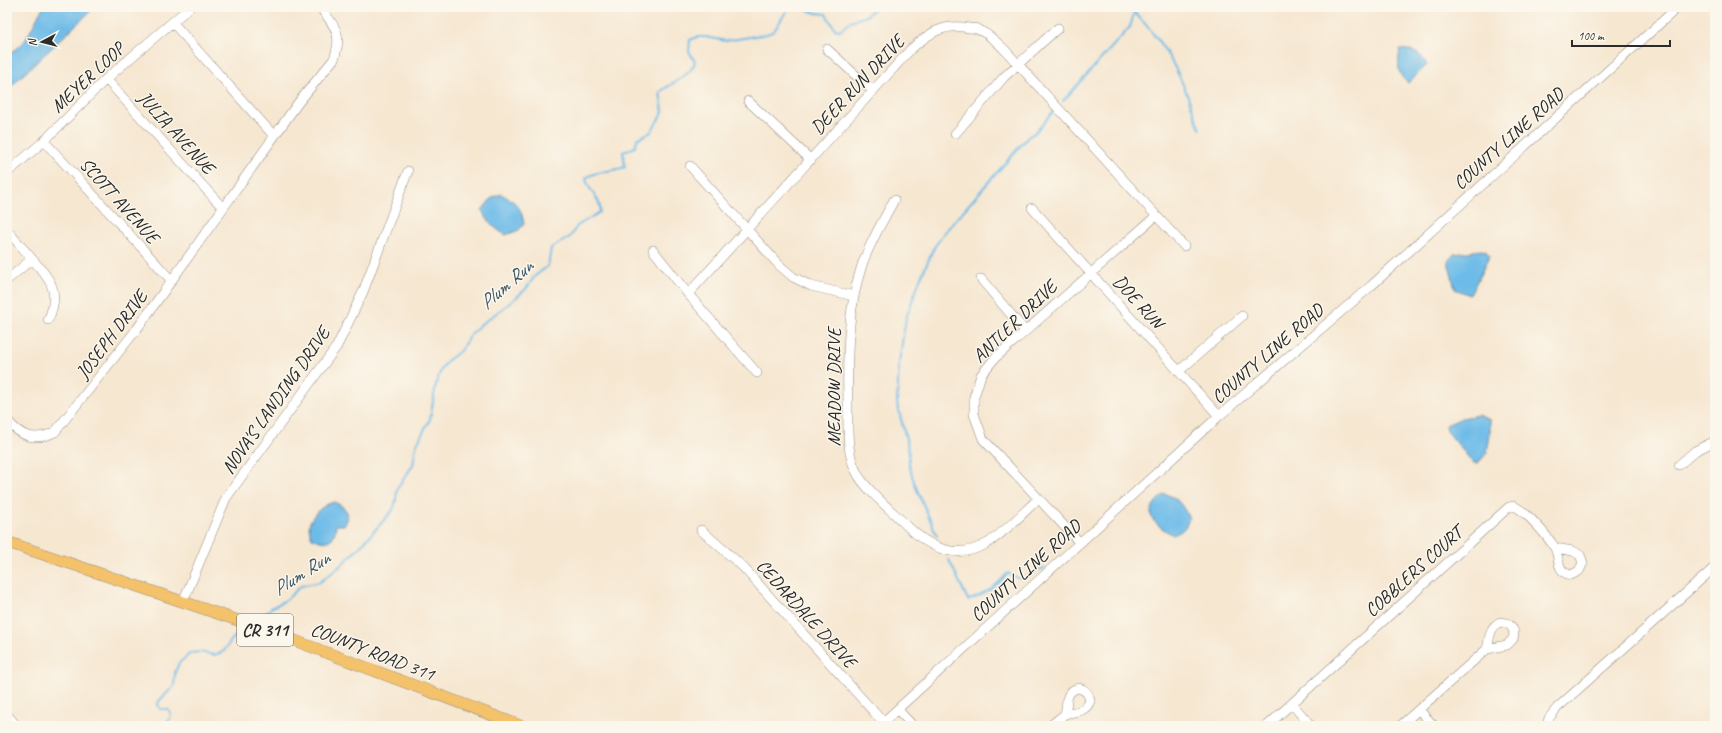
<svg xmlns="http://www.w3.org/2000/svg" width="1722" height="733" font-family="Caveat,sans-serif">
<rect width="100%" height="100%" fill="#fbf7ec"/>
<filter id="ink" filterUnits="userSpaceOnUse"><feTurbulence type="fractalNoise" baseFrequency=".025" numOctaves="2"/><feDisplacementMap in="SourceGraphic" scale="8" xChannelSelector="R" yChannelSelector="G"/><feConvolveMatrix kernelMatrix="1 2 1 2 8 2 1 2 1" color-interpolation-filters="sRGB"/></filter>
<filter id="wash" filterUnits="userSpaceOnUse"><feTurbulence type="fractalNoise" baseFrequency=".012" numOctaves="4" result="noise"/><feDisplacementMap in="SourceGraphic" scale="16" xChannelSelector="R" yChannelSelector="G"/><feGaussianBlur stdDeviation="0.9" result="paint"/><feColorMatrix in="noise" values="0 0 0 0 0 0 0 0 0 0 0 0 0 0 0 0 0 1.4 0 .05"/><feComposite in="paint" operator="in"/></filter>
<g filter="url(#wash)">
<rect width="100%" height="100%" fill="#f6e7d1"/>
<!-- water -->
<path fill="#6dbbe8" stroke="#4c738a" d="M43,7H95L7,90V57L26,39Z
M1400,49C1413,50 1421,53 1427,65L1408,83C1396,74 1398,63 1400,49Z
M501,194C517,203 521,206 524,224L519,230L506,235C497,231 486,220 482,210L492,198Z
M1481,250L1486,251L1489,257L1470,295L1455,289L1448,261L1454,254Z
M1478,415L1490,420V435L1487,453L1478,463H1473L1447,431L1446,425L1462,418Z
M1164,494C1177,496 1183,506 1189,518C1186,528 1183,531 1173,535C1151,522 1141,514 1164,494Z
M334,502C344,506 353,514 344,525H336C334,542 328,545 312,538C310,533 308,527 310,522C314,513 324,504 334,502Z"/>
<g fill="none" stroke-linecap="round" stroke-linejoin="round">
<!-- stream -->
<path stroke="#6dbbe8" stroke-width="2" d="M806,7L808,10L816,13L826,14L835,29L840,30L851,21L866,16L876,7
M1135,13C1171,50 1183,81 1200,129
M1063,101L1130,27L1136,7
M937,536C929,515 905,472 909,451L897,403L899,362L906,318L920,279L935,246L943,234L1029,136C1040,132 1045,119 1054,111
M949,560L968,600C983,597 999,584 1008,573C1026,585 1026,573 1044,568
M259,620L271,608L286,600L301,586L320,582L339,567L359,548L393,510L396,500L397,489L413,465L416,446L430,419L436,384L441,370L447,361L460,351L470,335L480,325L506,306L526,289L535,276L548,266L551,248L570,237L577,226L600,212C602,198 587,191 586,178C597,170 612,172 625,167L623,152L635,147L637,139L651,132L663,112L660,92C672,82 690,77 695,62L689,51L690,40L697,37H706L726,41L767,34L774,31L789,7
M158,726L164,724L170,719L171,714L168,709H160L158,705L159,701L174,686L175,672L179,663L191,653L200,652L214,655L223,652L233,638L246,630"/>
</g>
</g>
<g filter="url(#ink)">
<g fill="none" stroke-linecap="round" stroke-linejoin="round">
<defs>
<path id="minor" d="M173,23L274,136
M827,49L873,91
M106,79L223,208
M748,101L811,160
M955,134L1004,77L1058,28
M44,141L172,281
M690,166L779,265L793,277L811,286L854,296
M7,173L44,141L106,79L190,7
M894,200C883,221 870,242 862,265C847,311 847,357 848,405C848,428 846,453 857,473C865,489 891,510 904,523C928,547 955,562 988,543C1005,532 1023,513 1038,499
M1032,208L1219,416
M7,230C15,240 24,249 32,259C51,280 61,292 48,320
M653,250L688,294L757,373
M981,279L1025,331
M7,280L32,259
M688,294L911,49C929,33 943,23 969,28C974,28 977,28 981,31C990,35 998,43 1005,50L1184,246
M1179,371L1242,316
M7,420C21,437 34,442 55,432L137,329L298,103L334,59C343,33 335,27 320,7
M1679,465L1695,451L1715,441
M701,530L742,566L883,722
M1080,543L983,439L974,414V397L981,375L995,358L1156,216
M1555,548L1573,551L1580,555L1583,563L1579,571L1571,575C1556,572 1560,559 1555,548Z
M183,602L226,498L337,346L363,292L408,171
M1500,622C1510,622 1516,629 1513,639L1507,645L1487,649C1490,638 1489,627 1500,622Z
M1078,688C1085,689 1089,694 1090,701C1085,713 1075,711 1065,714C1068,703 1064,692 1078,688Z
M1292,704L1311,726
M898,710L913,726
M1419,710L1434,726
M7,715L17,726
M879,726L1219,416L1371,286L1678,7
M1050,726L1065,714
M1267,726L1509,507L1513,506C1525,509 1548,537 1555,548
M1400,726L1487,649
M1547,726L1549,718L1557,708L1715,567"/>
<path id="major" d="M7,542L272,632L521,726"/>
</defs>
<!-- minor casing -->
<use href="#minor" stroke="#90897e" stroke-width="10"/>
<!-- major casing -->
<use href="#major" stroke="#90897e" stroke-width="12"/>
<!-- minor -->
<use href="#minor" stroke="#fff" stroke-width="9"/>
<!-- major -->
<use href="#major" stroke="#f4c26a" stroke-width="11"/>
</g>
</g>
<g text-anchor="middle" stroke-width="3" stroke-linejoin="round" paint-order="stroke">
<!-- shield labels -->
<rect fill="#fbf7ec" stroke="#696865" stroke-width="1" x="237" y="614" width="56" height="32" rx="3"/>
<g font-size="18" font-weight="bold" fill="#2b2b2b">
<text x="265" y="636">CR 311</text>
</g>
<!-- street labels -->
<g font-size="19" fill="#2b2b2b" stroke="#fbf7ec">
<text transform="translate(87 77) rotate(-43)" y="7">MEYER LOOP</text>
<text transform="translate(857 84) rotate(-47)" y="7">DEER RUN DRIVE</text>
<text transform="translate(177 132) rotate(48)" y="7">JULIA AVENUE</text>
<text transform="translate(1508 138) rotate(-42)" y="7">COUNTY LINE ROAD</text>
<text transform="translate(120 200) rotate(48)" y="7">SCOTT AVENUE</text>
<text transform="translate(1139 301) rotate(48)" y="7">DOE RUN</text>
<text transform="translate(1014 321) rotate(-44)" y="7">ANTLER DRIVE</text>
<text transform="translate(111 334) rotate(-53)" y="7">JOSEPH DRIVE</text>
<text transform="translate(1267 353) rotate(-41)" y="7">COUNTY LINE ROAD</text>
<text transform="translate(833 387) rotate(-90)" y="7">MEADOW DRIVE</text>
<text transform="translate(275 400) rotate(-55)" y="7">NOVA'S LANDING DRIVE</text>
<text transform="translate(1025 570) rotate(-42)" y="7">COUNTY LINE ROAD</text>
<text transform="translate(1413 571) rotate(-42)" y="7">COBBLERS COURT</text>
<text transform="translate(807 613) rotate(48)" y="7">CEDARDALE DRIVE</text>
<text transform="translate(373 651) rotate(21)" y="7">COUNTY ROAD 311</text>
</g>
<!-- water labels -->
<g font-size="20" font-style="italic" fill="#3f5664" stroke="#fbf7ec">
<text transform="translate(506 284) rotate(-41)" y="7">Plum Run</text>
<text transform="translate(301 573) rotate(-33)" y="7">Plum Run</text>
</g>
</g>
<!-- margin -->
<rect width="1722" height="733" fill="none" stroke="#fbf7ec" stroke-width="24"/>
<!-- north arrow -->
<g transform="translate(42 42) rotate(263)" stroke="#fbf7ec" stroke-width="3" paint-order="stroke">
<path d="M0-3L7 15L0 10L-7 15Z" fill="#2b2b2b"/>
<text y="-6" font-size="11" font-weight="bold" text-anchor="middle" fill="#2b2b2b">N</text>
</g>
<!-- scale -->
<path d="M1572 40v6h98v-6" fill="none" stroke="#2b2b2b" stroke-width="2"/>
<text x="1578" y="40" font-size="12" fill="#2b2b2b" stroke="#fbf7ec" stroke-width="3" paint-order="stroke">100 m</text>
</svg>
